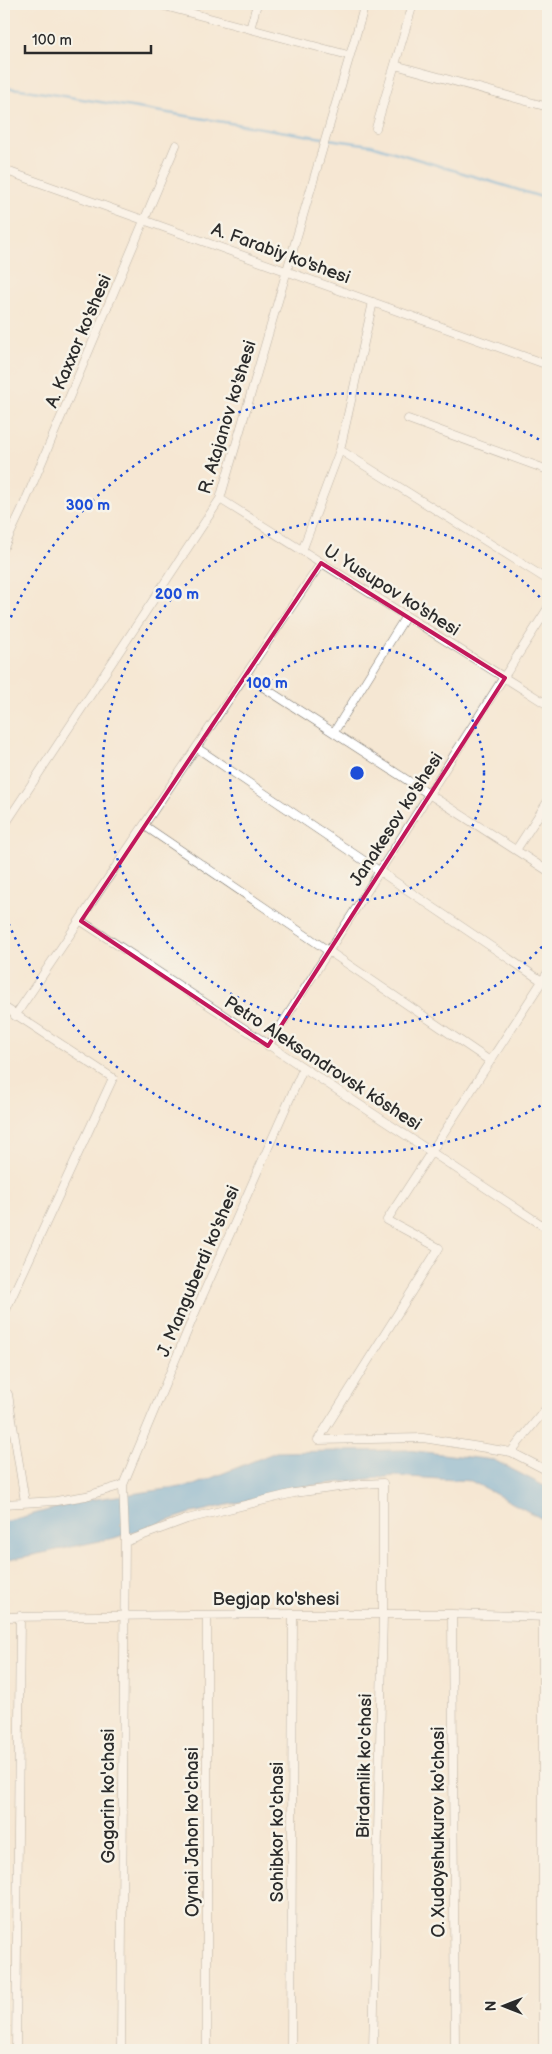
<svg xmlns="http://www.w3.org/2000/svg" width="552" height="2054" font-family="'Balsamiq Sans',sans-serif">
<rect width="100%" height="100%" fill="#f7f3e8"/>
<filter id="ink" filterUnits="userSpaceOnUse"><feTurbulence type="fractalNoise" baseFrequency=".02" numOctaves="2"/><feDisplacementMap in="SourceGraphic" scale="10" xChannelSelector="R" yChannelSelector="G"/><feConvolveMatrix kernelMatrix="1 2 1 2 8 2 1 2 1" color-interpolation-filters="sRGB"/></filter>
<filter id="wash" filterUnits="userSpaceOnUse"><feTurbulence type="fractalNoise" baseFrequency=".0096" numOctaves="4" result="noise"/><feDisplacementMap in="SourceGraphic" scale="20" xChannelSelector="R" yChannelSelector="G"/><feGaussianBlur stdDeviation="1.12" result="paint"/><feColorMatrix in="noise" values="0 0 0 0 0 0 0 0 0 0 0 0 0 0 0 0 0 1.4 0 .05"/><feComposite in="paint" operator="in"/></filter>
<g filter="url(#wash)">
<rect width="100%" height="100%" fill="#f5e7d3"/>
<!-- water -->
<path fill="#5da6d4" stroke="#446880" d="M407,1450L494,1460L548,1488V1522L471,1481L394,1476L282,1489L254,1499L188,1514L114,1538L4,1561V1522L82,1501L194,1485L276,1452Z"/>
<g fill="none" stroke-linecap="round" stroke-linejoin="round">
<!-- stream -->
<path stroke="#5da6d4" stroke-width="2.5" d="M4,88L20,89L323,138
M328,139L371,145L548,199"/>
</g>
</g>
<g filter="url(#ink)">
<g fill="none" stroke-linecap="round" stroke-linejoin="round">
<defs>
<path id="street" d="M157,4L348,55
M250,29L257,4
M395,65L548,107
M376,128L413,4
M4,170L548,365
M408,419L548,470
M340,450L548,580
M220,499L548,705
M4,547L22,509L176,145
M302,551L340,450L373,302
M246,676L548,871
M334,732L406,616
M197,748L542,981
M4,826L220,499L365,4
M145,826L490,1061
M516,850L548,801
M81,921L548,1229
M4,1007L113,1078L4,1314
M15,1016L321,563
M268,1046L548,608
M4,1393L8,1394L25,1502
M318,1440L439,1248L387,1220L548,972
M318,1440L423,1438L511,1452L548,1471
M511,1452L548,1406
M4,1504L56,1501L86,1496L123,1485
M125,1542L187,1519L294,1493L362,1484L383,1483V1614L373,2050
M452,1614L455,2050
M207,1615V2050
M4,1617L293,1614H452L548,1617
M543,1617V2050
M16,2050L20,1616
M121,2050L125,1535L123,1485L197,1308L303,1069
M291,2050L293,1614"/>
</defs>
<!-- street casing -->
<use href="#street" stroke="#726d66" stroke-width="9"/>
<!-- street -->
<use href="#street" stroke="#fff" stroke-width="8"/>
</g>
</g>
<!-- marked area -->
<path d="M0 0H552V2054H0ZM321,563L505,678L268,1046L81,921Z" fill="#f5e7d3" fill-opacity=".55" fill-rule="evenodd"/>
<path fill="none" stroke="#c2185b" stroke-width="4" stroke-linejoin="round" d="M321,563L505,678L268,1046L81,921Z"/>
<!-- distance rings -->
<g fill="none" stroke="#1d4ed8" stroke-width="2.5" stroke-dasharray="2.5 5">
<circle cx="357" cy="773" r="127"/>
<path d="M547 941A254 254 0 1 1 547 605"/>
<path d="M547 1102A380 380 0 0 1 5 915M5 631A380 380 0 0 1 547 444"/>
</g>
<g text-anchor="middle" stroke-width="5" stroke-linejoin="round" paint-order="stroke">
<!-- street labels -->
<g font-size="18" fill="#2b2b2b" stroke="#f7f3e8">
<text transform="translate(281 253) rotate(20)" y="6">A. Farabiy ko'shesi</text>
<text transform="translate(78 341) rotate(-67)" y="6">A. Kaxxor ko'shesi</text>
<text transform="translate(227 417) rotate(-73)" y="6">R. Atajanov ko'shesi</text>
<text transform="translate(392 590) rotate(32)" y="6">U. Yusupov ko'shesi</text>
<text transform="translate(396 819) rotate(-57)" y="6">Janakesov ko'shesi</text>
<text transform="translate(323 1063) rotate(33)" y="6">Petro Aleksandrovsk kóshesi</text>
<text transform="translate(198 1271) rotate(-67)" y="6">J. Manguberdi ko'shesi</text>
<text x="276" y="1605">Begjap ko'shesi</text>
<text transform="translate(364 1766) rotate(-89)" y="6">Birdamlik ko'chasi</text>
<text transform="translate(108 1796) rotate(-90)" y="6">Gagarin ko'chasi</text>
<text transform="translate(192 1832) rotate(-90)" y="6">Oynai Jahon ko'chasi</text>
<text transform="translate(277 1832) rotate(-90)" y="6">Sohibkor ko'chasi</text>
<text transform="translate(438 1832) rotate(-90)" y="6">O. Xudoyshukurov ko'chasi</text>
</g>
</g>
<circle cx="357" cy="773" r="8" fill="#1d4ed8" stroke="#f7f3e8" stroke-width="2.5"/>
<g font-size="15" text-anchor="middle" font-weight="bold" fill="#1d4ed8" stroke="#f7f3e8" stroke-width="5" stroke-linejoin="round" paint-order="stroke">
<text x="88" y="510">300 m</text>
<text x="177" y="599">200 m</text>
<text x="267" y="688">100 m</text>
</g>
<!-- margin -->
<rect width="552" height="2054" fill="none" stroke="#f7f3e8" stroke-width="20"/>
<!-- north arrow -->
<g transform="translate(504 2006) rotate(270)" stroke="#f7f3e8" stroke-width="4" paint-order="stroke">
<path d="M0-4L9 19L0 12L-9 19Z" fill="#2b2b2b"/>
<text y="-8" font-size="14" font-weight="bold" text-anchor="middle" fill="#2b2b2b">N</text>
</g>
<!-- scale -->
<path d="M25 45v8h126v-8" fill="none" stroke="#2b2b2b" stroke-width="2.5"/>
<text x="32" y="45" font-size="15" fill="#2b2b2b" stroke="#f7f3e8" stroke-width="4" paint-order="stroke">100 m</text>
</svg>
